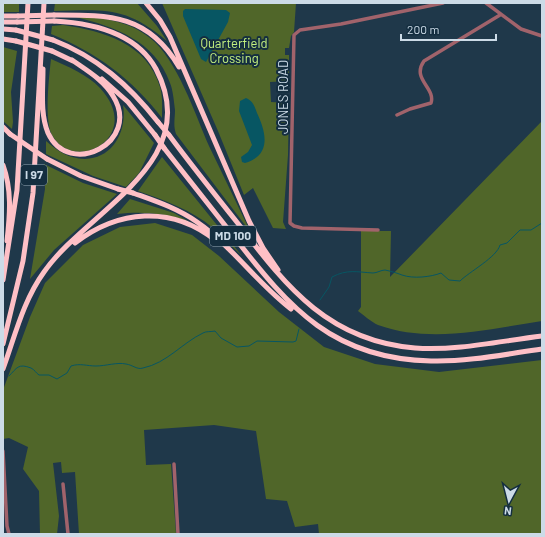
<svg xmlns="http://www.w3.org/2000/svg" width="545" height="537" font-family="Barlow,sans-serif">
<rect width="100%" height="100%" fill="#1f384a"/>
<!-- green -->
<path fill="#506629" d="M3,3H19V12H3Z
M55,3H137L157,26L167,41C125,6 106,10 54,11Z
M162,3H296L294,32L291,36L289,48H285V55H289V81L270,82L271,102L289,103L288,155L283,222L286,229L273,228L253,188L244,195L218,131Z
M76,17C102,17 129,21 150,38C177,59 195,114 209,146C223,175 237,204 251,233L176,134C173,125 175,119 175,110C174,102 173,90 170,83C155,40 114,27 76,17Z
M63,25C103,31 147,43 160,87C163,97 162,108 162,118C133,80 96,52 51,34L52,26Z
M3,47L17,51L11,92L13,122L12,129L3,121Z
M51,59C67,66 88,75 100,88C145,137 74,175 52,135C44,120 49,77 51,59Z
M123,105L154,143L139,173L126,187L93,176L46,154V141C54,148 62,154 72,157C107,167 128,136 123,105Z
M542,121V321C489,329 431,344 378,325C371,322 364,315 358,311L361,307V231H391L390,277Z
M162,157L242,256C232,247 223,237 213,228C192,210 164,200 138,191Z
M44,164L83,183L117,194L54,250L30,279L45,189Z
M130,199L174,213L188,221C164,213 142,211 117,214Z
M155,223L192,235L219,256L279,312L324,347L375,364L439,372L542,360V534H319L318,524L295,527L287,501L266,499L256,431L214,425L144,430L146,465L171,464L176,534H79L75,472L62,473L61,462L53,463L59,516L57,534H40L39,491L23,469L28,447L9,438L3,439V390L30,317L45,283L83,245L120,227Z"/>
<!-- water -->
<path fill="#075663" d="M185,9L226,10L230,13L228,22L206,62L201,59L183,16V11Z
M246,98C253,101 255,107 257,113C266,132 272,155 245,163L242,162L241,157L248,152L252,145L239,111L240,101Z"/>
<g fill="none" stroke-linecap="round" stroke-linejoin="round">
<!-- stream -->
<path stroke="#075663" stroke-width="1" d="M320,300L329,287L332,277C347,269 357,272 373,273C377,273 381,270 385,270C390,271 397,273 402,275C413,279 431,277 441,273L449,280L460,281C469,272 497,257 500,245L507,243L520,230H531L542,223
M9,376C17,368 18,363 31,368C35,370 36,373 39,375H49L57,379L67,373L71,366C80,363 87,366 96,366C106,366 117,362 126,364C133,365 137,370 143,368C167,363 182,343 203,333C206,331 211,332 215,331L221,338L237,347L249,346L257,341L293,342L296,341L299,329"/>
<!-- minor -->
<path stroke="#a1636b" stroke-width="3.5" d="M486,3L521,29L542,36
M397,115L410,109L431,103C436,88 411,79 424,61L500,15
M378,230L302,228L294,226L290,223L294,35L300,30L307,29L341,24L443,3
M3,451L7,526L9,534
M174,464L178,534
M63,484L68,534"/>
<!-- highway -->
<path stroke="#fec0c6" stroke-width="5" d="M146,3L160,20L170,37L249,221L263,248L278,270
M54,15C109,15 148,14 179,67
M3,16H18
M3,22H17
M3,29L16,30
M3,39L16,41
M53,40C97,57 129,85 158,122
M52,51L73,61
M43,69C43,90 40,114 48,133C69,179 142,142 113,96C104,80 86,70 72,60
M102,79L128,102L155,135
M3,127L10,134
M169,135C192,166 216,196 240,226C288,289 330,341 415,348C457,351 500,341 542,336
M164,148C188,178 211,208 235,238C290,309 334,359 431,361C468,362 506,354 542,349
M47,159L81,176L118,189
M3,165C12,190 10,214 7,241
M133,193C155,201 177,208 197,222C232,246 257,283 291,309
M75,243C118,210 171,205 215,240
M3,280L17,190L28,3
M3,344L23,261L33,193L44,3
M3,369C15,336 23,301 44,272C87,210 205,163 156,69C136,32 92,23 54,21"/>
<!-- highway-bridge -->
<path stroke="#fec0c6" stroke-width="5" d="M18,16L54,15
M17,22L54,21
M16,30L53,40
M16,41L52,51
M158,122L169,135
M10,134L47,159
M155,135L164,148
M118,189L133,193"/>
</g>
<g text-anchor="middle" stroke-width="4" stroke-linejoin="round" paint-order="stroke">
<!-- shield labels -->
<g fill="#142e40" stroke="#95a7b5" stroke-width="1">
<rect x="21" y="165" width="26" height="20" rx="3"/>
<rect x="210" y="226" width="46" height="20" rx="3"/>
</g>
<g font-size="12" font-weight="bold" fill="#ccdbe7">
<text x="34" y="179">I 97</text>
<text x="233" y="240">MD 100</text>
</g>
<!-- park labels -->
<g font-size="13" fill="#c4f07f" stroke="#142e40">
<text x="234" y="48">Quarterfield<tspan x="234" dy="15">Crossing</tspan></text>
</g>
<!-- street labels -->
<g font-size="13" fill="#ccdbe7" stroke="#142e40">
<text transform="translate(283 97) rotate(-90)" y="5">JONES ROAD</text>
</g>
</g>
<!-- border -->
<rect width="545" height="537" fill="none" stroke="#ccdbe7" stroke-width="8"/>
<!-- north arrow -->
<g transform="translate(509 501) rotate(187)" stroke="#142e40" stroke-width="3" paint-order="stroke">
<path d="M0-3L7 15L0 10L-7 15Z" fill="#ccdbe7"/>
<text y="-6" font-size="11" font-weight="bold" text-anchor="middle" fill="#ccdbe7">N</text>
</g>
<!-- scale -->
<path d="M401 34v6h95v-6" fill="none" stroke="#ccdbe7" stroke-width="2"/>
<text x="407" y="34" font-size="12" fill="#ccdbe7" stroke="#142e40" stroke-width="3" paint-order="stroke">200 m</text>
</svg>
